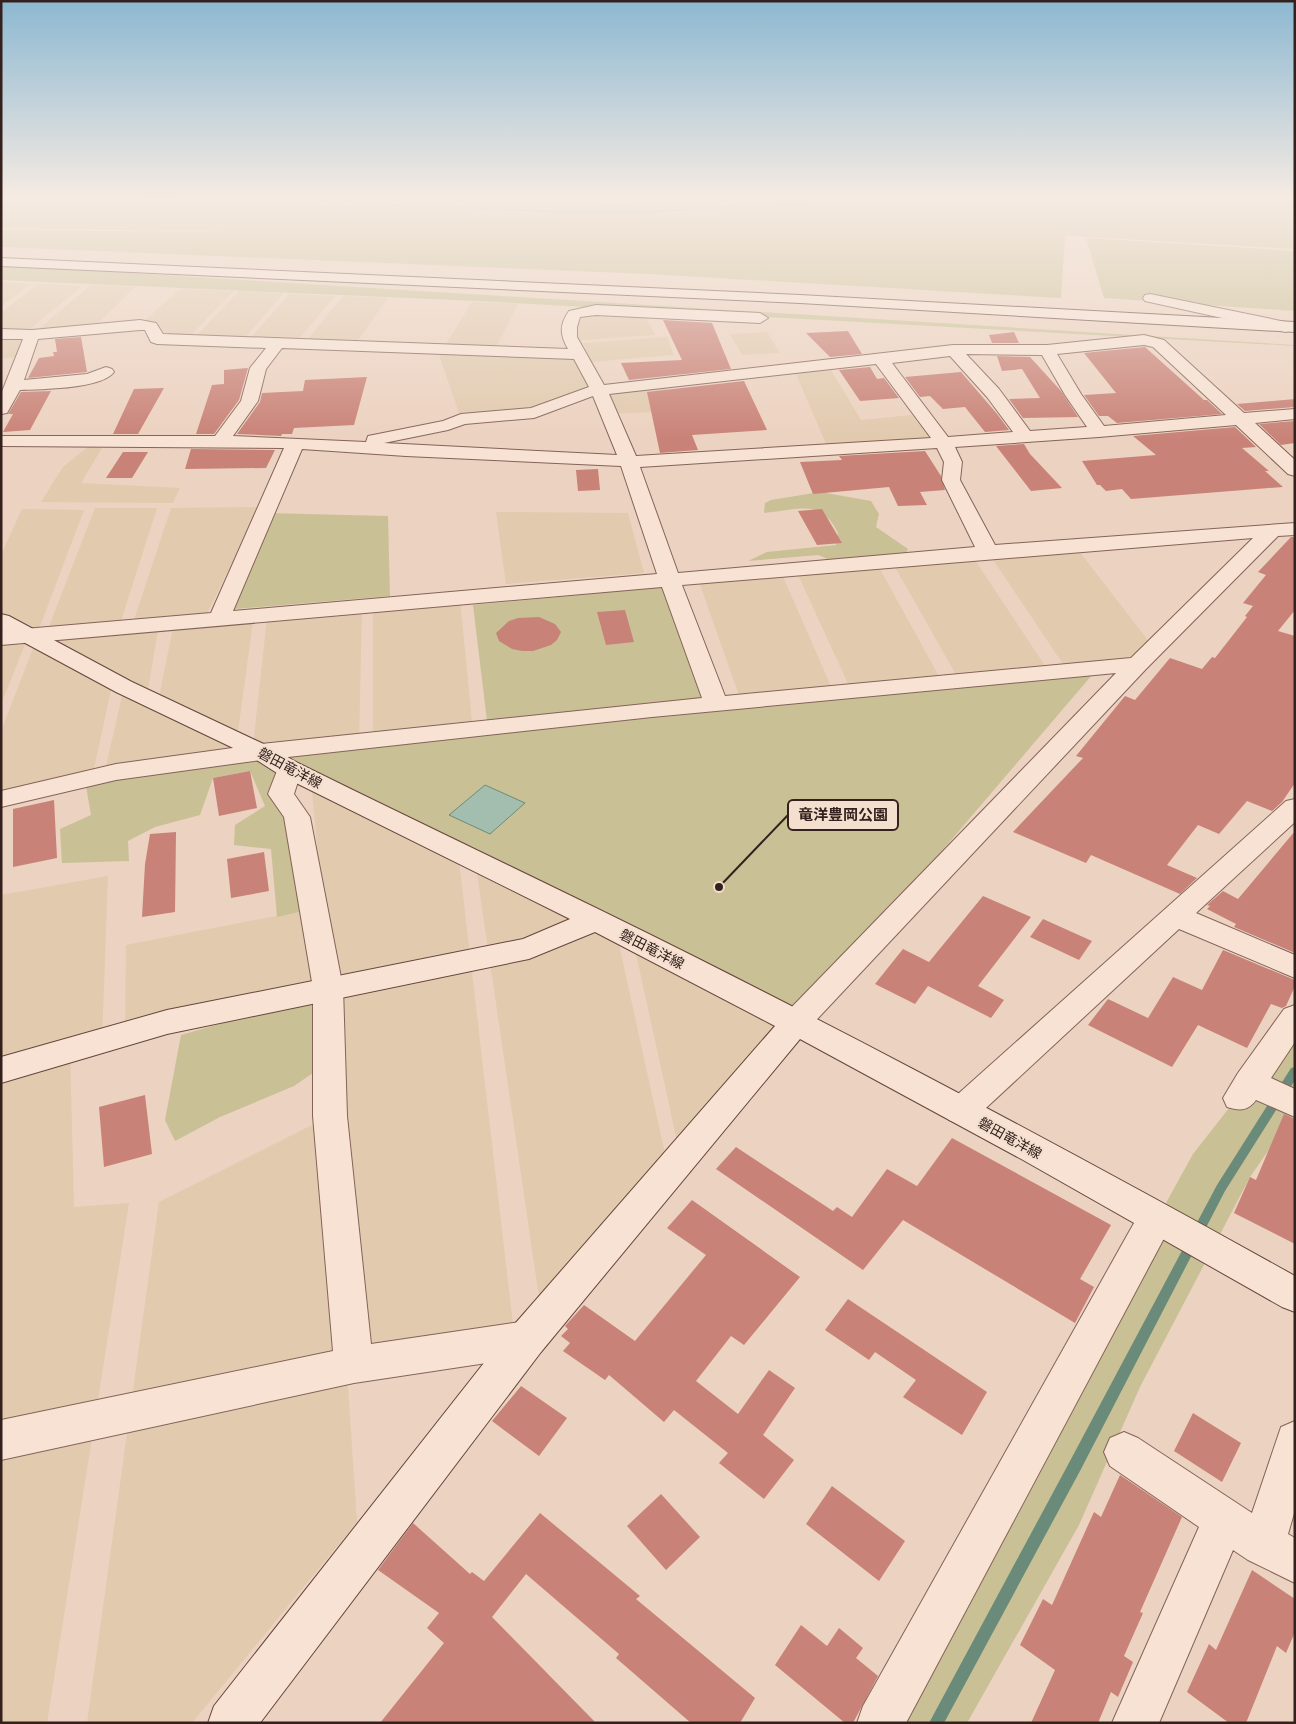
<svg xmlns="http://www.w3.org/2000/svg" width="1296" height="1724" font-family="'IBM Plex Serif','Noto Sans JP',serif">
<rect width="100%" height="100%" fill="#ecd2c0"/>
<!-- farmland -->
<path fill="#e1caae" d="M1,282L30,284L1,306Z
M38,284L82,286L25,333L1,332V313Z
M91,285L135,287L91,330L35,332Z
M180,289L234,291L187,339H157L140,325Z
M239,291L284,293L241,342L193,339Z
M289,294L335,296L295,344L247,342Z
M343,296L388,298L353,347L304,344Z
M472,302L518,304L494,351L580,354L601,390L664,383L676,411L610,414L601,390L534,413L461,419L437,349H443Z
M592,314L646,317L655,335L572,341L579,333L577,324L583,316Z
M767,332L780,353L742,355L730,334Z
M1,336L28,338L25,356L1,359Z
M667,337L674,355L591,362L583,343Z
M831,370L861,420L912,415L929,437L827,446L796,374Z
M89,446L102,448L81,483L180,488L173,503L41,502L63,467Z
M259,507L205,618L133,623L171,508Z
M95,508H157L120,624L48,629Z
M22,509L84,510L39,629L1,632V555Z
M496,512L628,513L644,573L506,584Z
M1075,546L1154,648L1138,664L1067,670L988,552Z
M971,554L1049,672L959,680L891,560Z
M875,560L941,680L850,688L794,566Z
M780,570L834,693L741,701L697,576Z
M460,600L473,731L373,741V607Z
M362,607L359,743L252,755L267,618Z
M253,621L237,739L251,753L104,775L124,687L37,639L158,630L147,696L158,702L173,628Z
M29,635L1,704V638Z
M34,646L112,685L92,778L1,799V731Z
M311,780L458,852L514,1333L365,1362Z
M475,860L616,931L667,1163L540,1304Z
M108,876L102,1040L70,1050L74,1207L129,1203L47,1723H1V895Z
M307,910L328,988L125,1034L126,945Z
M633,940L786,1033L679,1150Z
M330,1116L357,1522L192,1723H87L159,1202Z"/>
<!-- green -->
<path fill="#c9c095" d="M1,198H130L348,208L426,207L612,212L746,198H1295V249L1038,234L1065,236L1061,298L648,274L1,247V230L297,233L1,228Z
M1086,238L1295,251V311L1104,298Z
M1,265L1295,345V346L478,301L1,280Z
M820,492L871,501L879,514L876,527L908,549L903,559L842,565L818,555L748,561L767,552L836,545L838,533C821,498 798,510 764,513L765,503L771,500Z
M265,513L388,516L390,596L223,610Z
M672,586L713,705L1098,668L795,1023L261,752L488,729L473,605Z
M274,759L297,817L307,910L277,917L271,849L234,845L235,825L265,806L250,771L213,778L200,815L155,827L128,841L129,861L62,863L60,829L91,815L86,786L173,764Z
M284,997L311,1000L328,1017L329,1062L294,1086L220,1117L175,1141L165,1120L181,1035L230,1021Z
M1295,1024V1112L1250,1177L1140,1387L1079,1525L967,1723H880L1193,1154Z"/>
<!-- water -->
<path fill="#a3beae" stroke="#6b8b7a" d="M130,198H570L568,200L572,204L628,206L634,204L636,198H790L778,202L783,204L814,202L806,206L770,205L644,212H562L405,205L337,208Z
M485,785L525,803L490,834L449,815Z"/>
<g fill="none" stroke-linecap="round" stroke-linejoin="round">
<!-- stream -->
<path fill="#6b8b7a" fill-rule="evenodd" d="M1295,1067V1080L1225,1191L1080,1471L944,1723H929L1070,1461L1217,1185L1291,1068Z"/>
</g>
<!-- building -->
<path fill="#c98277" d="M663,320L712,323L731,369L629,380L621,363L682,360Z
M848,331L862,354L830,357L806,333Z
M1014,332L1019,343H992L989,335Z
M81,337L87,372L28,378L39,358L54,356L53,352H57L55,339Z
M1145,347L1204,400H1207L1222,414L1117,423L1108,416H1099L1084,395L1116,393L1084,353Z
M997,356L1030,357L1061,391L1078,417L1023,418L1009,399L1040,398L1022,369L1002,371Z
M870,367L877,379L884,378L899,398L860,401L839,370Z
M248,368L239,400L214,434H196L212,385L224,384V370Z
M961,372L998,415L1009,430L985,432L965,407L943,409L930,396L920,397L905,377Z
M367,377L354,425L294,428L292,434H282L281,436L237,434L260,402L262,393L303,391L305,380Z
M744,381L767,430L692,435L698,450L660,453L647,392Z
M164,388L138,434H113L134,389Z
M51,391L30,430L3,432L13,414H8L21,392Z
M1295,399V407L1245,411L1237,404Z
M1295,421V443L1281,445L1259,424Z
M1235,427L1256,447L1242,448L1269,471H1265L1283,487L1131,499L1122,489L1106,491L1100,485H1097L1082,461L1156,455L1133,436Z
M1024,444L1030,454L1062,488L1031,491L996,446Z
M191,449L275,450L266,468L185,469Z
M925,451L941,476L945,490L920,492L927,505L898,506L889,487L813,494L800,462L842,460L839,456Z
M123,452H148L132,478H106Z
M598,469L600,490L578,491L576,470Z
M822,509L842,543L817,545L798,511Z
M1291,537H1295V610L1278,631L1295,636V783L1282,802L1272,811L1247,801L1219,834L1198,825L1167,865L1197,878L1180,894L1091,855L1086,863L1013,832L1083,758L1076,756L1125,696L1135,700L1170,658L1202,669L1212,657L1215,658L1247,617L1245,616L1253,606L1243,603L1266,575L1258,572Z
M625,610L634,642L606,645L597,612Z
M539,617L555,624L561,632L557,640L551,645L533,651H522L512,649L499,641L496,633L509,621L518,618Z
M250,771L257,808L219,816L213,778Z
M54,800L57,858L13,867V809Z
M1295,831V953L1234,927L1236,924L1207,909L1210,906L1207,905L1223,891L1238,899Z
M176,832L175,912L142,917L145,864L150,834Z
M264,852L269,891L231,898L227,859Z
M983,896L1031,917L978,986L1004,1000L991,1018L928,986L915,1004L875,984L903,949L929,962Z
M1043,919L1092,941L1079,960L1030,937Z
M1223,950L1295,980V986L1286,1006L1282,1008L1271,1004L1247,1048L1198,1025L1172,1067L1088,1025L1108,999L1148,1018L1173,977L1202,990Z
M145,1095L152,1154L104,1167L99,1107Z
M1284,1114L1295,1119V1244L1234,1213L1250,1177L1256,1180Z
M952,1138L1111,1225L1080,1279L1094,1287L1075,1323L903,1220L863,1270L716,1169L736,1147L833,1211L837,1207L852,1217L887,1169L917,1186Z
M692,1200L800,1277L744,1345L731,1336L696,1381L738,1414L769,1370L795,1388L763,1435L794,1460L764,1499L719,1463L728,1453L674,1410L664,1422L609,1375L605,1380L563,1351L570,1343L561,1336L568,1329L565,1326L584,1305L635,1341L706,1255L667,1228Z
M848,1299L987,1392L962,1435L903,1397L916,1380L875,1352L869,1360L825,1330Z
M521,1386L567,1418L539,1456L492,1421Z
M1193,1413L1241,1443L1222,1482L1174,1451Z
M1120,1475L1182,1517L1140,1612L1143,1613L1124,1656L1133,1662L1118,1697L1111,1692L1098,1723H1031L1055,1670L1020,1645L1043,1599L1052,1605L1094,1512L1101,1517Z
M832,1486L905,1541L879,1581L806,1524Z
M661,1494L700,1537L666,1570L627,1526Z
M540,1513L640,1596L636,1599L755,1698L740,1723H691L616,1658L619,1654L526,1574L492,1617L596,1723H380L444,1643L427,1628L439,1613L378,1570L413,1523L470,1574L472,1572L484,1581Z
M1252,1570L1295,1599V1632L1286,1653L1277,1646L1246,1723H1229L1187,1692L1209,1644L1216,1650Z
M801,1625L827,1646L839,1628L863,1648L856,1658L878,1676L853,1723H845L775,1665Z"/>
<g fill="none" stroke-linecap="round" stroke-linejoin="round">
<defs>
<path id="street" d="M1150,294L1286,322L1294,327L1286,332L1145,301L1143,298L1145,295Z
M596,305L760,313L768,318L760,323L596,315L580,317L577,327V337L604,385L953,345H1047L1144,335L1164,340L1244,413L1295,409V419L1255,423L1295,460V476L1288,474L1236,425L1099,437L955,447L962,462L960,480L995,545L1295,523V535L1278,536L1146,669L806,1031L795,1035L784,1031L779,1023L784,1015L1116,673L652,717L261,760L116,780L1,807V791L116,764L261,744L702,698L662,587L1,645V631L211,613L284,448L1,446V436H215L241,401L250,368L266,348L157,344L151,342L145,330H140L38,339L24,380L87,374L106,367L112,369L114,372C102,389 41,389 20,390L7,413L1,414V394L23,339H1V329L32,330L140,320L156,323L163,334L568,349C560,335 559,325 569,311ZM1144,345L1153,347L1226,415L1104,426L1081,394L1057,354ZM282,348L574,359L589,387L531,408L461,414L443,421L368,436L366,442L233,436L258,401L266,369ZM966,354L1042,355L1065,395L1087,427L1030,431L999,389ZM950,356L987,397L1013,432L948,437L892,363ZM876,364L931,438L636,456L609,394ZM593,396L617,455L384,443L448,430L465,424L534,418ZM937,448L944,462L942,480L975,547L678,573L640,467ZM302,449L406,456L621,466L657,574L233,611ZM1253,538L1131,658L725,696L682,585Z
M289,761L298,763L302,769L294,794L310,817L343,988L347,1116L371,1344L527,1321L541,1326L546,1339L541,1352L527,1357L354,1383L1,1460V1420L333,1351L313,1116V988L284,817L268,794L280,763Z
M1295,799V822L1196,913L1295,955V978L1179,929L973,1120L961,1124L949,1120L944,1111L949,1102L1286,801Z
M1295,1005V1042L1271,1078L1295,1089V1117L1256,1100C1248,1111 1240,1111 1227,1107L1223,1098L1238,1073L1284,1009Z
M1156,1203L1169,1207L1174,1218L1169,1229L906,1723H857L863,1706L1143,1207Z
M1295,1421V1510L1288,1534L1295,1538V1583L1248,1560L1233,1550L1159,1723H1112L1199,1527L1110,1466L1104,1452L1110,1438L1124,1432L1138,1438L1252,1513L1281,1427Z"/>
<path id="secondary" d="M1,258L800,295L1295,322V332L800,303L1,266Z
M1,614L9,616L132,682L270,747L298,763C429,828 562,890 693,956C896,1058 1096,1165 1295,1276V1312L1282,1307L1023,1160L800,1039L541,1352L260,1723H208L214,1706L513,1326L775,1026L595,932L529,959L167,1034L1,1083V1057L167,1010L523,939L570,919L280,775L252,757L116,692L1,630Z"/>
</defs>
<!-- street casing -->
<use href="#street" stroke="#846359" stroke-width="2"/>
<!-- secondary casing -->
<use href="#secondary" stroke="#66453c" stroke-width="2"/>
<!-- street -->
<use href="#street" fill="#f7e2d3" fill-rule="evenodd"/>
<!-- secondary -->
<use href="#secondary" fill="#f7e2d3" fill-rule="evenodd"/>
</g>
<!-- sky -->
<linearGradient id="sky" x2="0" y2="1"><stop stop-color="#8cb8d1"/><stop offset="0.45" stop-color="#f6ebe3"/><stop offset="1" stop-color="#f6ebe3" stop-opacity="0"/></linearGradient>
<rect width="1296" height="440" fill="url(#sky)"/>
<g text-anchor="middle" stroke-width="4" stroke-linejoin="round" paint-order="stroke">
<!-- street labels -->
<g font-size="14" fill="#34211d" stroke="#f4dfcf">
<text transform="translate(290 768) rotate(28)" y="5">磐田竜洋線</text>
<text transform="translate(652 949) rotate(27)" y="5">磐田竜洋線</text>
<text transform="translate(1010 1138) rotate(29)" y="5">磐田竜洋線</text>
</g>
</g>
<!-- callouts -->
<path fill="none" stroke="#34211d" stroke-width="2" d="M719 887L788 815"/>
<circle fill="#34211d" stroke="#f4dfcf" stroke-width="2" cx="719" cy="887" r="5"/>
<rect fill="#f4dfcf" stroke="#34211d" stroke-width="2" x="788" y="800" width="110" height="30" rx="5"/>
<g font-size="15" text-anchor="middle" font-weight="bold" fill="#34211d">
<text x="843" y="820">竜洋豊岡公園</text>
</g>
<!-- border -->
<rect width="1296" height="1724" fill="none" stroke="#34211d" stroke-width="5"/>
</svg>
